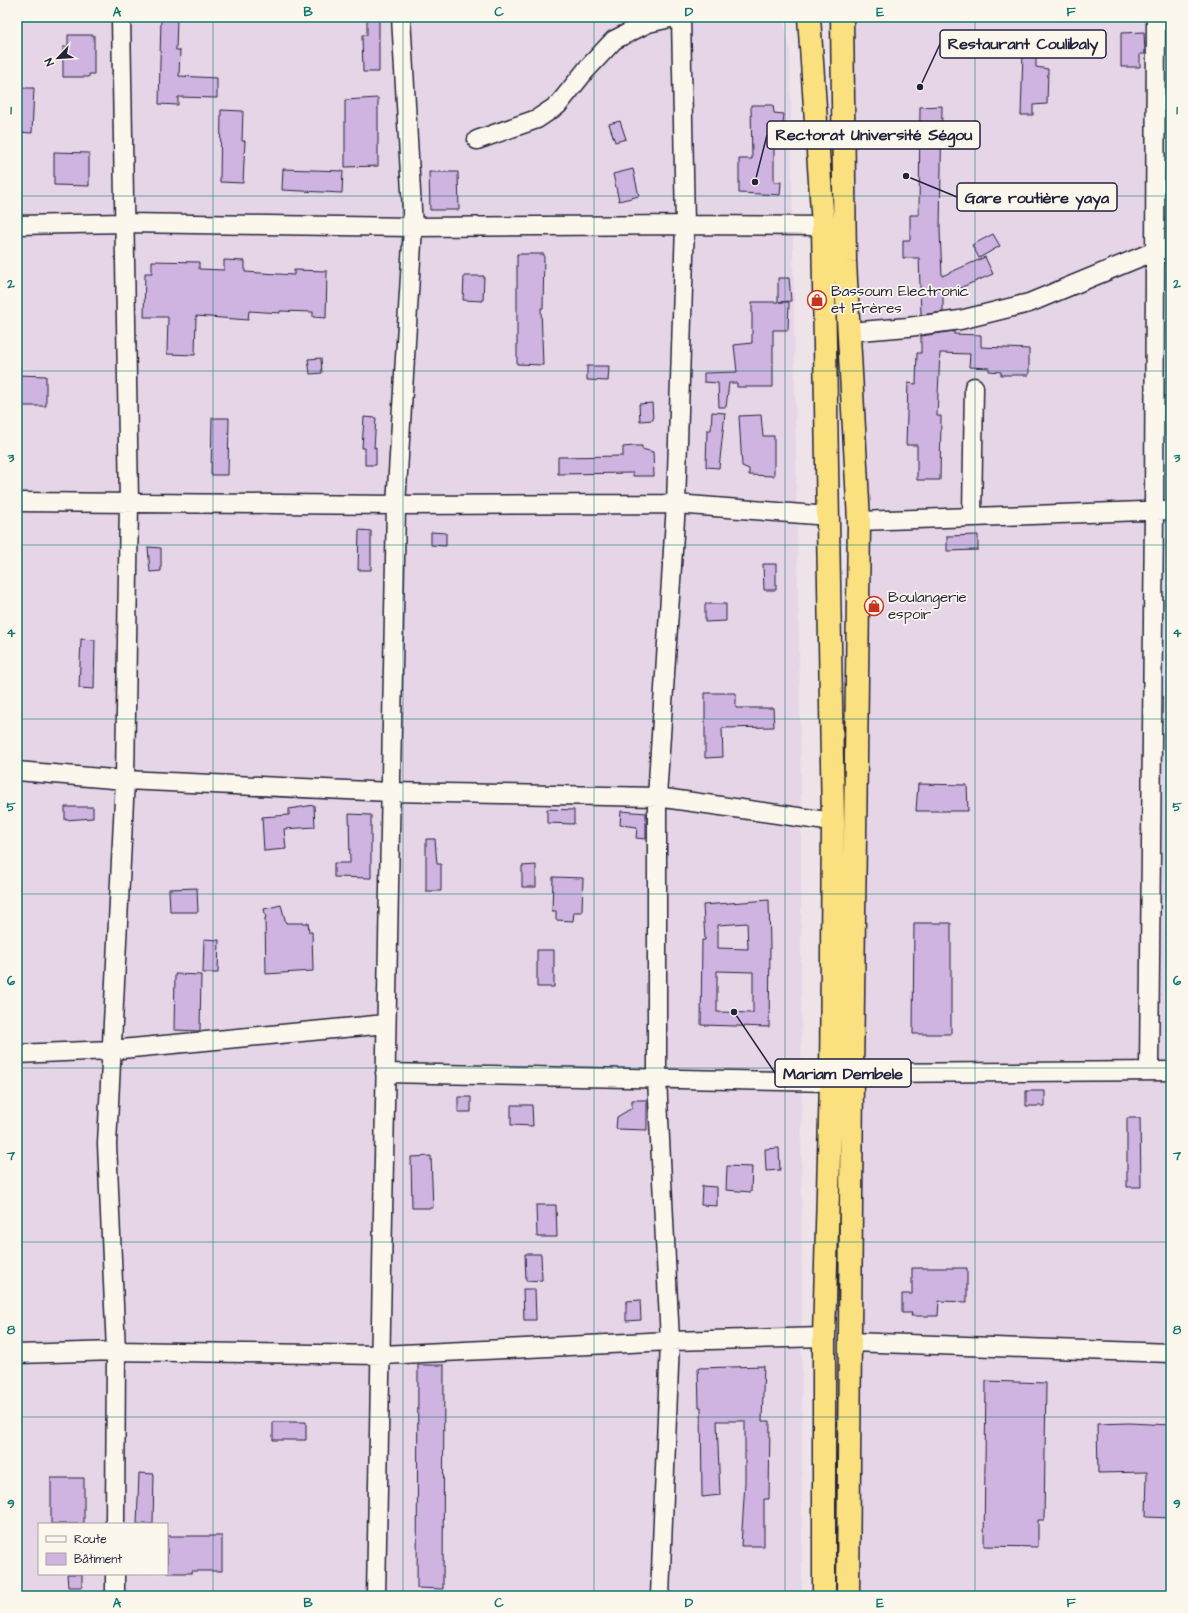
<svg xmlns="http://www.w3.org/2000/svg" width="1188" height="1613" font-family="'Architects Daughter',sans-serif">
<rect width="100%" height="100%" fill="#eee3e9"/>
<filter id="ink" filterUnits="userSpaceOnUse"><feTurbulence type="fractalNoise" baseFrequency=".025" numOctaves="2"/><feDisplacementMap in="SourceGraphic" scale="8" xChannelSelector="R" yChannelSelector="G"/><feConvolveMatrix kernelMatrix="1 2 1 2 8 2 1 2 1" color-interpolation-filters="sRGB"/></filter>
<g filter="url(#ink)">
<!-- built -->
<path fill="#e5d5e7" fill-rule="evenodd" d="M17,17H783L790,50L801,789L802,1596H17ZM39,1524H167V1574H39Z
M853,17H1171V1596H845Z"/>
<!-- building -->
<path fill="#cfb3e1" stroke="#22223b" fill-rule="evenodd" d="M161,17H177L176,50H180L179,76L217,78V98L178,97V105L159,104Z
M367,17H379V72H363L362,35H367Z
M1144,32L1145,54H1140V67H1121V33Z
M68,35H94V74H89V77H63V47H68Z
M1023,52L1036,53V67L1048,69L1047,104L1033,105V115H1021Z
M17,88H34L32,133L17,132Z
M378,98V166L345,167V100Z
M751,105H773L774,113L784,114L782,135L774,134V182H781L780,195L739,193V159H752Z
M942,106L940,230L942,276L985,257L993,274L943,295V312L921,315L919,258H903V240H910V215H919L920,107Z
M221,110L243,111L242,141H245L243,183L220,182Z
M620,121L626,139L615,142L609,124Z
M54,152L89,153V186L54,185Z
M283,169L343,171L342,193L282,190Z
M633,169L639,196L619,201L613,174Z
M429,172H458L459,210H430Z
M993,234L1000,246L979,258L972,245Z
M517,254H544L543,308H541L543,365L517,364Z
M224,260L245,261V272L294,275V270L327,271L326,318L313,317V312L280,311V313L249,311L248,320L196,316L195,355L167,354L168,317H144L145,273H152V261L199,262V269L224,270Z
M464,276H484L483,301L463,300Z
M778,278H789L791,301L779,302H789L788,330H773V387H737V383H729L726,407H719L718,383L704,382V373L737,372L734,345L752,343V302H778Z
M954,331V334L981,335V347L1029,349V375H1001V372L989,371V368L969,367L970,354L940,353L937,416H941L940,480H917V445H906L908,383L916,384L917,353H921V336Z
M321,358L322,373L310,374L308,359Z
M587,366H609L608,381L587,380Z
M17,375L46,376V406H17Z
M652,403L653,420L640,421L639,404Z
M712,412L725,413L719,468L706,467L707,430H711Z
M761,415L763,436H774V476L749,475V469L742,466L739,416Z
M364,417L376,418L374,448L376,447V465H365V448H362Z
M212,418H229L228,475H211Z
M634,446H642V449L653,452L654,476H633V473L558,474V457L623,456V447Z
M359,530L371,531V570H358Z
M431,532L446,533V546L431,545Z
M978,535V550L947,551V536Z
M148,547L161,548V571L150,572Z
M763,564H776V590H764Z
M705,604H726V621L705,622Z
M81,639L95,640L94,689L79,688Z
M705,693H736V708H773L774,727L722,728L723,757L705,758Z
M918,784L967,785L968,811H916Z
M314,805L315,827L284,829L286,849L264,851L262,817L289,815V809Z
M65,807H93V818L65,820Z
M547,809L574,810V824L547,823Z
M621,811L646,813V839L636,838L637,827L620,825Z
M349,814L371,815V878L334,877V863H350Z
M426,839H435L437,864H441V891H426Z
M536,865V887H522V866Z
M553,877L583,878L582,912H574L573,921L556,920V911H552Z
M197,888L198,912H170L169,889Z
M769,900L770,947L769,1027L701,1025L702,940H705L703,905ZM747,923L748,949L718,948V925ZM717,971L753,972V1013L717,1012Z
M281,905L286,923H308L309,932H312L313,971L266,974L265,918H266L264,909Z
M914,923H951V1034H913Z
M204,939L219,940L218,973H203Z
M537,950H554V987H537Z
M175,974L201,975L200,1031L174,1030Z
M1026,1091H1045V1106H1026Z
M458,1097H471V1112H458Z
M632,1100H647V1130L616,1129L617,1117L632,1108Z
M511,1105H532L533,1126L511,1125Z
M1127,1118H1140L1141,1187H1127Z
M779,1148L780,1170L766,1171L765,1149Z
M431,1156L433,1208H412L411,1157Z
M727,1166L752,1167L751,1192L726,1190Z
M702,1186L717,1187V1206L701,1205Z
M536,1205H556L557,1237H537Z
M525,1254H541L542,1280L526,1281Z
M912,1268H967V1302L939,1301L938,1316H911L912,1313H902V1294H912Z
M523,1289H535L536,1320H524Z
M640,1300L641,1320L626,1321V1303H627V1301Z
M418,1365H444L443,1589L417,1588Z
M764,1366L762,1421H770L769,1499H764V1546H741L745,1482V1421H717L720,1495L702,1497L701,1407H699L698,1368Z
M986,1381L1046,1383L1044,1520H1038V1547L984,1546Z
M273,1422H306V1440H273Z
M1129,1423L1171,1425V1518L1146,1517L1147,1472L1098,1473L1097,1424Z
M139,1473L154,1474L153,1524H137Z
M51,1478H84V1524H51Z
M167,1536H222V1571H192V1573H167Z
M67,1574H82V1587H68Z"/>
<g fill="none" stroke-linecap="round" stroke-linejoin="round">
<defs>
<path id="minor" d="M477,140L537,119L558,105L586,70L614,40L648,23L675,17
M17,225L125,223L413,227L685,225L823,226
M849,332L908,327L960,320L1029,303L1155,251
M17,502L396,505L676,504L828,516
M972,517L974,387
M859,521L1171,510
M17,771L125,780L390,792L657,797L833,822
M17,1054L111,1050L386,1024
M1149,1071L1154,510L1156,17
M385,1073L831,1082L852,1073L1171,1071
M850,1342L1171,1353
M17,1354L116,1351L382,1355L670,1341L824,1337
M115,1524L116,1351L107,1144L125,780L129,502L121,17
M115,1596V1574
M376,1596L396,505L413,227L401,17
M660,1596L670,1341L657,1079V797L676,504L685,225L681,17"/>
<path id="highway" d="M809,17L823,226L833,822L831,1082L824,1337V1596
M842,17L845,262L859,521L852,1073L848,1596"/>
</defs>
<!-- minor casing -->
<use href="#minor" stroke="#22223b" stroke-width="21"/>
<!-- highway casing -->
<use href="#highway" stroke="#22223b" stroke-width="25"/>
<!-- minor -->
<use href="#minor" stroke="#fbf7ec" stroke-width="18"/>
<!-- highway -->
<use href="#highway" stroke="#fbe080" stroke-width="22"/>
</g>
</g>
<!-- grid -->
<path fill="none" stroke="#0f766e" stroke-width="1" stroke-opacity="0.55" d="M213,17V1596M403,17V1596M594,17V1596M785,17V1596M975,17V1596M17,196H1171M17,371H1171M17,545H1171M17,719H1171M17,894H1171M17,1068H1171M17,1242H1171M17,1417H1171"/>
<!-- icons -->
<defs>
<symbol id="shop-ring" viewBox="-11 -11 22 22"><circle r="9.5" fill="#fbf7ec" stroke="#c8321e" stroke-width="1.5"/><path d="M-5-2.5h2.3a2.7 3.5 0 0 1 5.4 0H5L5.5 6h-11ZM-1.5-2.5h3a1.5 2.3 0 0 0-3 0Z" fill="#c8321e"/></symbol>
</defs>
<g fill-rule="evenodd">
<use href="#shop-ring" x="806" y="289" width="22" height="22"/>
<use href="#shop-ring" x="863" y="595" width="22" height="22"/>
</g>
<g text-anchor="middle" stroke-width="3.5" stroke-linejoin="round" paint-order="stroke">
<!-- poi labels -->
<g font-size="15" fill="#22223b" stroke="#fbf7ec" text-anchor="start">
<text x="831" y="296">Bassoum Electronic<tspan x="831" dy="17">et Frères</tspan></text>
<text x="888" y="602">Boulangerie<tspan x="888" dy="17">espoir</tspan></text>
</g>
</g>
<!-- callouts -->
<path fill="none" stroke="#22223b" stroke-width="1.5" d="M920 87L940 44M755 182L767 135M906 176L957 197M734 1012L775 1073"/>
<g fill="#22223b" stroke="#fbf7ec" stroke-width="1.5">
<circle cx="920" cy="87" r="4"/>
<circle cx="755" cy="182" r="4"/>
<circle cx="906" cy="176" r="4"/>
<circle cx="734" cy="1012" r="4"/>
</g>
<g fill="#fbf7ec" stroke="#22223b" stroke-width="1.5">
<rect x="940" y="30" width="166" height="28" rx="4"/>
<rect x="767" y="121" width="213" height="28" rx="4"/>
<rect x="957" y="183" width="160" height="28" rx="4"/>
<rect x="775" y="1059" width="136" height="28" rx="4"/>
</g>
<g font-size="16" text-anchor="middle" font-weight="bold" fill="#22223b">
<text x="1023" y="49">Restaurant Coulibaly</text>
<text x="874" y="140">Rectorat Université Ségou</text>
<text x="1037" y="203">Gare routière yaya</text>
<text x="843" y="1079">Mariam Dembele</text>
</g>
<!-- margin -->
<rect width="1188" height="1613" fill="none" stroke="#fbf7ec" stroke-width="44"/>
<!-- legend -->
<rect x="38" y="1523" width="130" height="52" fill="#fbf7ec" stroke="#a4a2a5"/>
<rect x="46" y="1536" width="20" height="6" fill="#fbf7ec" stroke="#a4a2a5"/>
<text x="74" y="1543" font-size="12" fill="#22223b">Route</text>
<rect x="46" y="1553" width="20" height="12" fill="#cfb3e1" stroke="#a4a2a5"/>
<text x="74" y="1563" font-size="12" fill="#22223b">Bâtiment</text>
<!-- north arrow -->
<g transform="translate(58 58) rotate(245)" stroke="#fbf7ec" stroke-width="3" paint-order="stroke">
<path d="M0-3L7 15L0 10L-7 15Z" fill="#22223b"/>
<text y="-6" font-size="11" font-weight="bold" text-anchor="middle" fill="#22223b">N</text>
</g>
<rect x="22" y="22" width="1144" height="1569" fill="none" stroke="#0f766e" stroke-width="1.5"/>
<g font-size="13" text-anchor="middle" font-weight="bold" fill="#0f766e">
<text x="117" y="16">A</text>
<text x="308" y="16">B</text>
<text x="499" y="16">C</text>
<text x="689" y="16">D</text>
<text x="880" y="16">E</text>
<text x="1071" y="16">F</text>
<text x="11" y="114">1</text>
<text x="1177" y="114">1</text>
<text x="11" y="288">2</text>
<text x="1177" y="288">2</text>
<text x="11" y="462">3</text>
<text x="1177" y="462">3</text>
<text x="11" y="637">4</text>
<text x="1177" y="637">4</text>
<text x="11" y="811">5</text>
<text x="1177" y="811">5</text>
<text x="11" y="985">6</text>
<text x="1177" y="985">6</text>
<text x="11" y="1160">7</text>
<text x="1177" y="1160">7</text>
<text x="11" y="1334">8</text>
<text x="1177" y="1334">8</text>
<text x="11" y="1508">9</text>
<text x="1177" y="1508">9</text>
<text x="117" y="1607">A</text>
<text x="308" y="1607">B</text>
<text x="499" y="1607">C</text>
<text x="689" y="1607">D</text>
<text x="880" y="1607">E</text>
<text x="1071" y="1607">F</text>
</g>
</svg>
